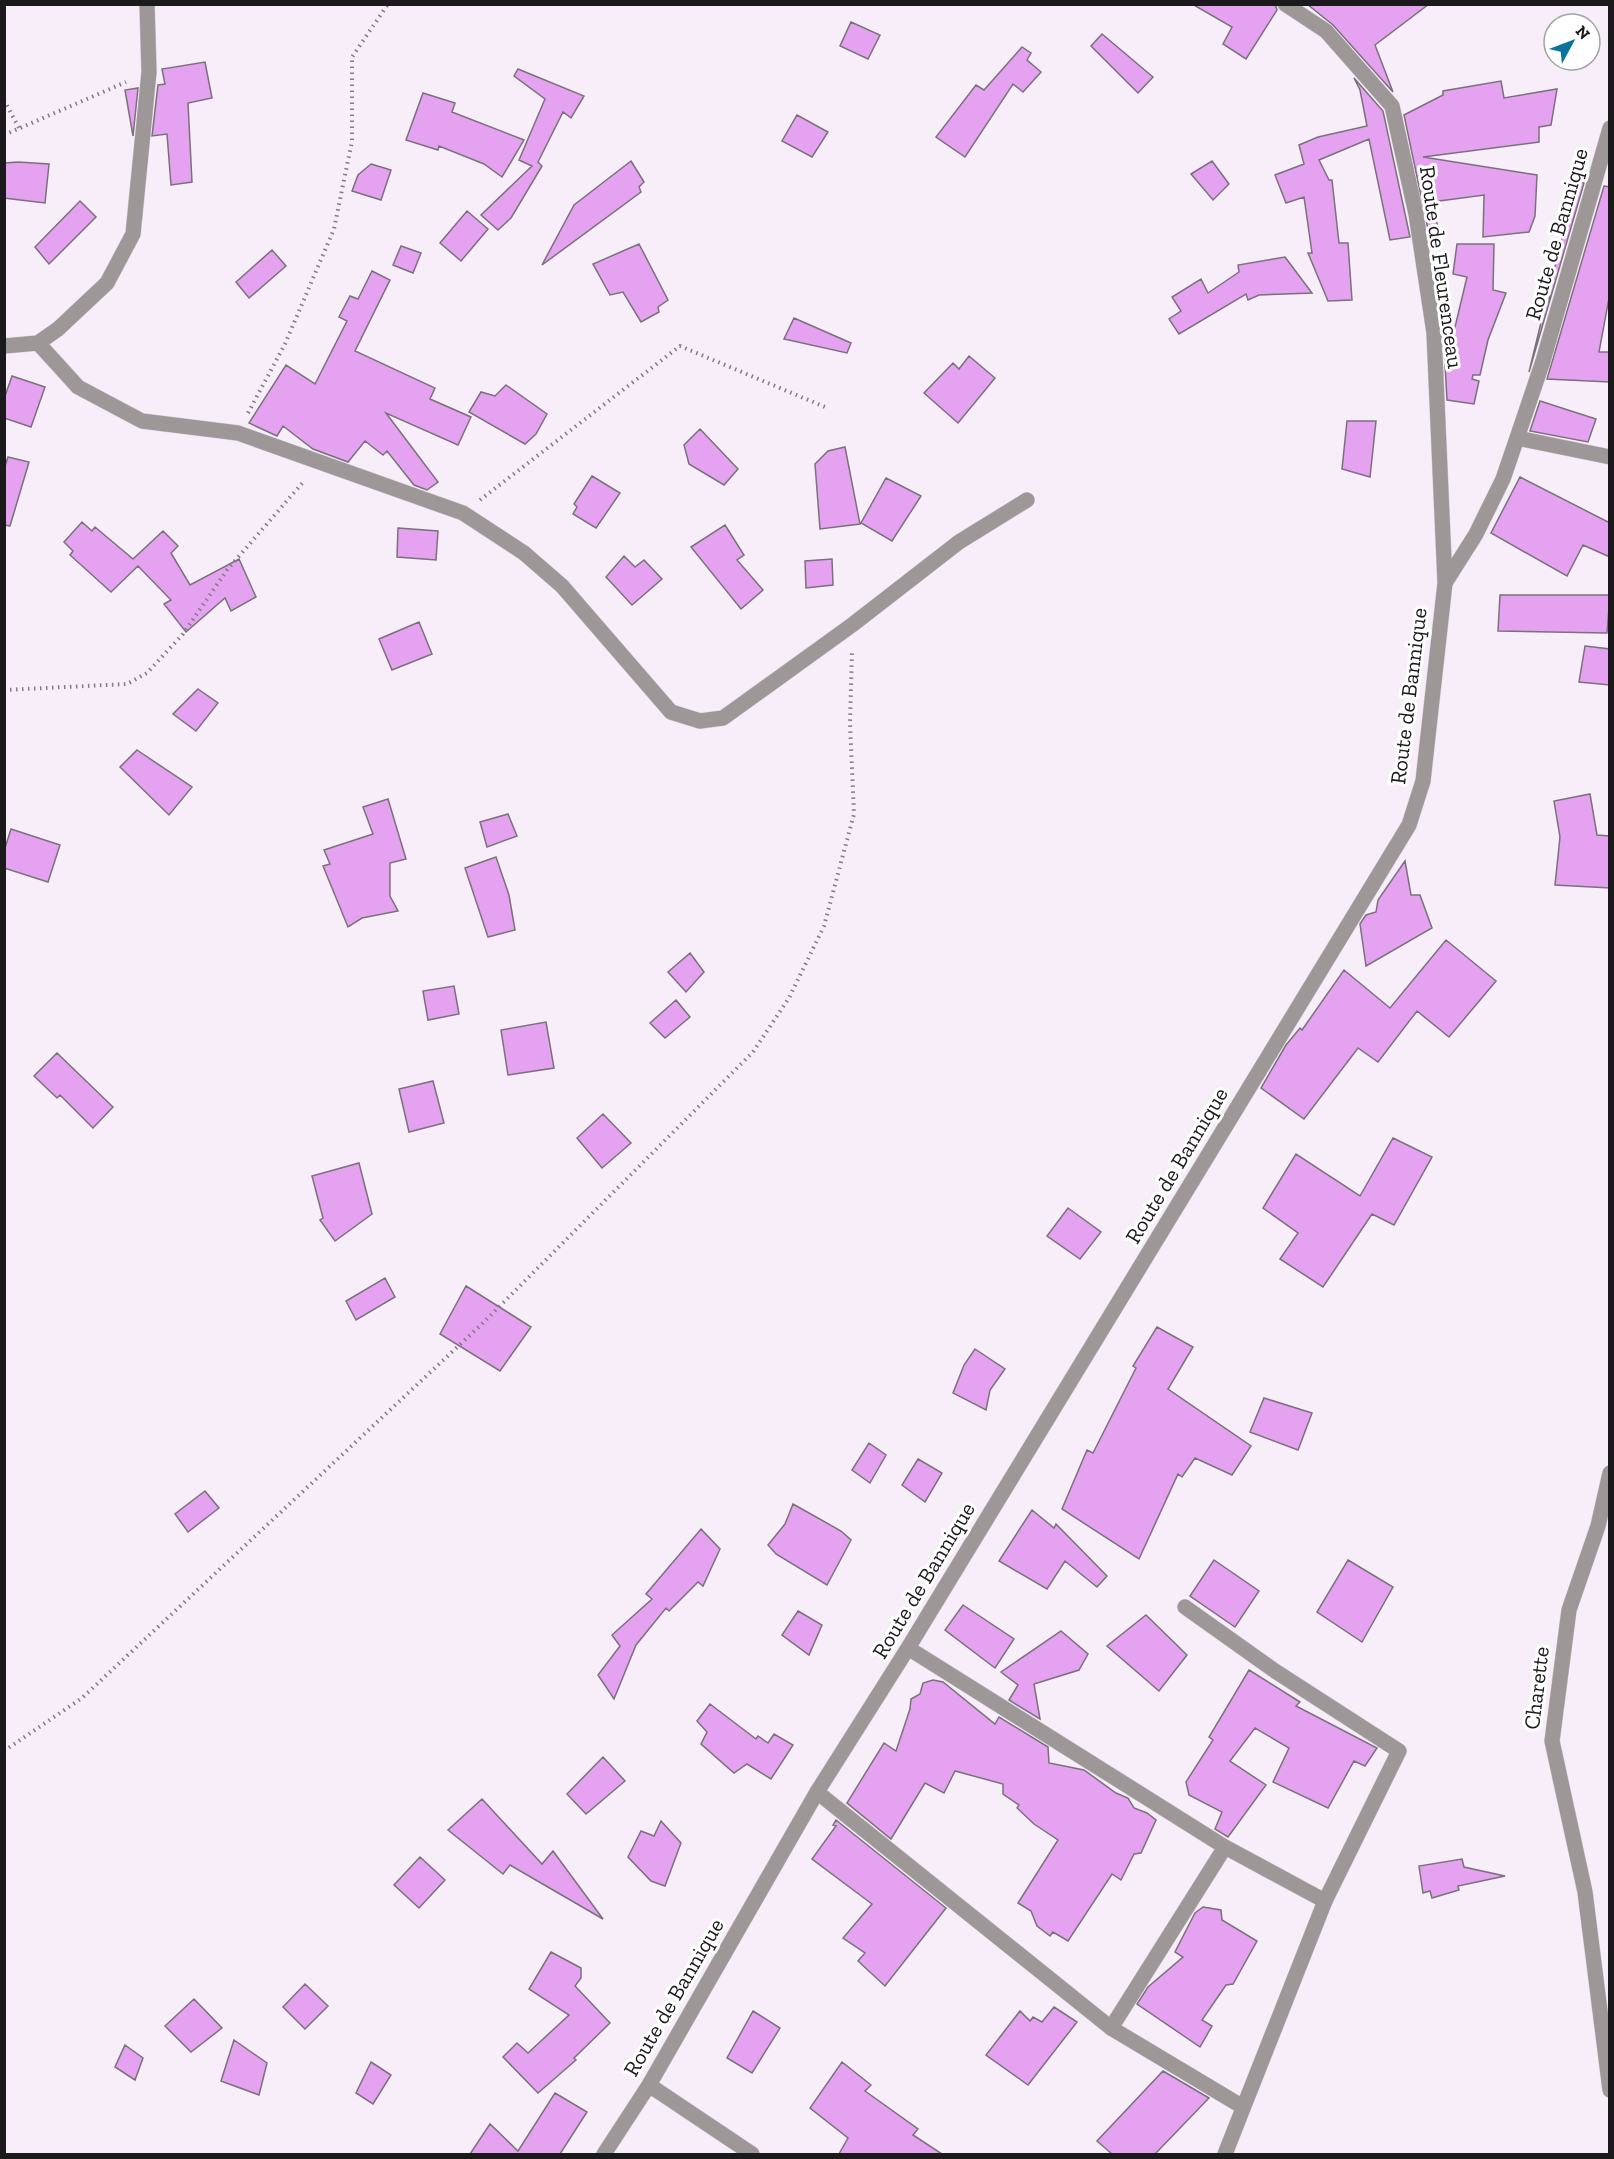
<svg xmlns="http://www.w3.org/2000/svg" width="1614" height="2159" font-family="'Zilla Slab',serif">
<rect width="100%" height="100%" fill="#f7eef9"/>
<!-- building -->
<path fill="#e4a2f1" stroke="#7a717b" stroke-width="1.5" d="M1192,4H1275L1277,10L1246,59L1223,44L1232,27Z
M1307,4H1429L1375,45L1393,92L1333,25Z
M851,22L880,35L868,59L840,46Z
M1102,34L1153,77L1138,93L1091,46Z
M1022,47L1031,53L1027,60L1041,72L1023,92L1013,84L965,157L936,137L976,85L984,90Z
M205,62L212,98L188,103L192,182L171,185L167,134L152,136L158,85L165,84L162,69Z
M518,69L584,96L571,118L563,112L538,162L542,166L511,218L498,230L481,215L532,166L519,160L545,99L514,76Z
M1354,78L1383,111L1410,237L1390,240L1369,139L1319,160L1329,180H1332L1339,243H1348L1352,300L1328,301L1308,253H1312L1304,197L1286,203L1275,175L1304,164L1299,145L1318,137L1367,126L1360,90Z
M1501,81L1504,98L1557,89L1551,125L1539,127V142L1423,157L1537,175L1535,216L1529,232L1483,237L1484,195L1432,202L1439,232L1429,234L1404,115L1443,95V91Z
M138,88L133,136L125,90Z
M423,93L455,103L452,112L524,140L502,177L484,164L439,146L438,150L406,140Z
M797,115L828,132L812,157L782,141Z
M631,161L644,182L639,187L641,192L542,265L574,205Z
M1212,161L1229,184L1213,200L1191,174Z
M18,162L49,164L45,203L4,198V163Z
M371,164L391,170L381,200L352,191L358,175Z
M1576,181L1584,183L1529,372L1546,302L1549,303L1550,286Z
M1604,186L1610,187V293L1599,352H1610V382L1547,379Z
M80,201L96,217L49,264L35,247Z
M467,211L488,229L461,261L440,243Z
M639,244L668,300L658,307L659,312L641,322L623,292L610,295L593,264Z
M1457,244H1494L1493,290L1506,293L1488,340L1480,375H1473L1472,379L1479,381L1474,404L1447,400L1444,347L1450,348L1467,277L1453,274Z
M401,246L421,253L413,273L393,265Z
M272,250L286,266L249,298L236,282Z
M1285,257L1312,293L1259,295L1248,300L1246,294L1179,334L1169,319L1181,311L1172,297L1201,279L1208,293L1239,272L1238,265Z
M372,271L390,280L355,351L435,388L430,399L471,417L458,445L386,413L438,482L427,490L414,485L387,451L383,455L365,441L348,462L313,449L283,426L277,436L249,423L286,365L315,384L347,321L339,317L350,296L358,299Z
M794,318L851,343L847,353L784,339Z
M969,356L995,378L958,423L924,393L953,363L959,369Z
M12,376L45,387L31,427L4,418V399Z
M506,385L547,414L536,434L525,444L469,412L481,392L495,396Z
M1540,401L1596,419L1588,442L1530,431Z
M1347,421H1376L1370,477L1342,469Z
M700,429L738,469L724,485L689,464L684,445Z
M845,447L860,524L820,529L815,464L828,451Z
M8,457L29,462L10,526L4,525V469Z
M592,476L620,493L596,528L573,514L577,507L574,504Z
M1520,477L1610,523V557L1583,545L1567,576L1491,533Z
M886,478L921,496L892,541L861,523Z
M82,522L92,531L95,527L133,559L163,531L178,546L171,553L190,585L239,559L256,597L231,611L225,598L186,632L164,604L171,600L138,566L111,592L70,555L73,551L64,542Z
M725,525L744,555L737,560L763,590L741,609L691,547Z
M398,528L438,531L436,560L397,557Z
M624,556L635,567L644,560L662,579L632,605L606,577Z
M832,559L833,585L806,588L805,561Z
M1500,595H1610L1607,633L1498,631Z
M419,622L432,654L392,670L379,639Z
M1585,646L1610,649V685L1579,682Z
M198,689L218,703L196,731L173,714Z
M137,750L192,787L169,815L120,767Z
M1590,794L1597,835L1610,836V888L1555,885L1560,837L1554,801Z
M388,799L406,859L390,863V896L398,911L362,918L348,927L323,866L330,864L324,850L373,834L363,807Z
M508,814L517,836L487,847L480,822Z
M11,829L60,845L48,882L4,868V851Z
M496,857L509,895L515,930L488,937L465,868Z
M1405,861L1411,895H1420L1432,928L1366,966L1360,924L1366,915L1376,912L1378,900Z
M1446,940L1496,981L1449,1037L1417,1011L1378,1062L1358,1048L1304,1119L1261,1088L1286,1045L1300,1028L1302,1030L1344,970L1390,1008Z
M690,953L704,972L686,992L668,972Z
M454,986L459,1014L428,1020L423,991Z
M676,1000L690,1017L665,1038L650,1023Z
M546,1022L554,1068L508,1075L501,1030Z
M57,1053L113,1107L93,1128L60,1095L57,1098L34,1076Z
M433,1081L444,1123L409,1132L399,1089Z
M603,1114L631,1143L602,1168L577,1138Z
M1393,1138L1432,1157L1394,1225L1372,1214L1323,1287L1280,1259L1298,1233L1263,1208L1296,1154L1360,1196Z
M359,1163L372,1214L335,1241L320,1220L323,1218L312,1176Z
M1068,1208L1101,1232L1080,1259L1047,1236Z
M385,1278L395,1297L356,1320L346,1301Z
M466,1286L531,1327L500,1371L440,1334Z
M1157,1327L1193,1347L1168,1389L1251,1446L1232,1475L1195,1458L1182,1477L1178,1474L1139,1559L1062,1509L1087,1450L1093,1453L1136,1368L1133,1366Z
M975,1349L1005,1369L990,1390L986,1410L953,1393L964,1365Z
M1264,1398L1312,1413L1298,1450L1250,1432Z
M869,1443L886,1455L870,1483L852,1470Z
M918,1459L942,1473L925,1502L902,1485Z
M205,1491L219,1508L188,1532L175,1514Z
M793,1504L841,1531L851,1540L827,1585L776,1554L768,1545L785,1524Z
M1032,1510L1054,1528L1056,1524L1107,1576L1097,1587L1065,1561L1047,1589L999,1561Z
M701,1529L720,1549L703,1586L698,1582L669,1611L666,1608L636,1645L614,1699L598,1675L620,1646L612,1635L652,1599L646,1594Z
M1214,1560L1259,1591L1235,1627L1190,1596Z
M1348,1560L1393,1587L1362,1642L1317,1612Z
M963,1605L1014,1639L995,1668L945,1630Z
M798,1611L822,1625L809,1655L782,1635Z
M1146,1615L1187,1655L1159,1691L1107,1646Z
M1061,1631L1088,1654L1079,1670L1034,1684L1040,1719L1009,1700L1018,1685L1001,1672Z
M1249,1670L1300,1702L1296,1706L1377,1748L1365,1766L1354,1761L1328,1808L1273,1782L1289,1748L1255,1728L1230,1761L1266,1785L1228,1837L1215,1829L1222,1812L1189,1795L1186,1782L1213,1740L1209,1737Z
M933,1680L943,1682L995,1724L999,1717L1048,1747L1049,1763L1084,1770L1116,1793L1128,1798L1134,1808L1147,1813L1156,1820L1141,1853L1134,1854L1121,1880L1112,1874L1068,1941L1053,1932L1050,1936L1037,1926L1031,1911L1018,1903L1058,1840L1034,1824L1017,1808L1019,1805L1003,1794V1784L955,1771L944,1793L925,1783L891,1839L847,1803L884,1743L896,1751L910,1709L911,1699L920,1694L923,1683Z
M710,1704L756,1739L758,1736L768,1743L774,1734L793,1745L771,1779L747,1764L734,1773L701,1744L707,1732L697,1721Z
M603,1757L625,1781L586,1814L567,1794Z
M482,1799L542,1864L553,1851L603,1919L510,1865L503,1874L448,1830Z
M836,1820L946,1908L885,1986L858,1961L865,1953L843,1938L872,1904L812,1859L836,1826L833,1825Z
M661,1821L681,1843L665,1886L651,1881L628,1857L641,1831L654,1836Z
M420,1857L445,1880L419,1908L394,1885Z
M1462,1859L1464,1867L1505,1876L1458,1886L1459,1890L1432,1898L1430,1891L1423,1893L1419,1866Z
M1203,1907L1221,1910L1222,1920L1257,1941L1233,1984L1226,1985L1202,2020L1212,2026L1200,2047L1137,2004L1148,1987L1183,1957L1175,1952L1195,1913Z
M551,1952L581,1968V1978L575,1986L610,2023L574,2058L576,2060L538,2093L503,2057L517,2043L528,2053L569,2015L529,1989Z
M305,1984L328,2006L305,2029L283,2007Z
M194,1999L222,2028L191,2052L165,2026Z
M1054,2007L1077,2022L1028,2085L986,2055L1020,2011L1030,2021L1033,2017L1042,2022Z
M753,2011L780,2028L752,2073L727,2058Z
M234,2040L267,2063L259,2095L221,2081Z
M125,2045L143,2058L135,2080L115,2067Z
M371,2062L391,2075L373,2104L356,2093Z
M842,2062L871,2085L865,2091L918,2129L913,2135L942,2154H839L848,2138L810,2108Z
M1163,2071L1209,2098L1155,2154H1112L1097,2141Z
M555,2093L587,2112L560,2154H470L490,2124L518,2151Z"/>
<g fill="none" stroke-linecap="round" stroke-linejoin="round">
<defs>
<path id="service" d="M1185,1607L1275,1671L1399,1751L1325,1901L1225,2154
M817,1792L1111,2028L1243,2107"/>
<path id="minor" d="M1285,4L1326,31L1392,106L1416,214L1434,333L1445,583
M38,343L78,387L142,421L238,433L463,513L524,553L562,586L671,712L700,721L723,718L852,625L959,542L1027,500
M4,346L38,343L58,329L107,283L133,234L149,72L147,4
M1517,438L1610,457
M1610,1473L1598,1526L1569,1610L1552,1741L1585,1892L1610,2090
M908,1648L1225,1847L1325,1901
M1111,2028L1225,1847
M649,2085L752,2154
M604,2154L649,2085L817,1792L908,1648L1409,825L1423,781L1445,583L1476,534L1503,479L1517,438L1543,361L1610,128"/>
</defs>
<!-- service casing -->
<use href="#service" stroke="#d4ccd6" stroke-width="16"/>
<!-- minor casing -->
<use href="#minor" stroke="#d4ccd6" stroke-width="16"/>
<!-- path -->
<path stroke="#827c84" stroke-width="4" stroke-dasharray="1.5 4.5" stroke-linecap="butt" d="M4,100L19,128
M4,135L126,82
M248,413L285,344L334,229L352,141V57L388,4
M480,500L680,346L825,407
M4,690L127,684L147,673L183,634L227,570L305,480
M4,1751L82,1698L483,1323L753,1052L789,998L824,926L854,814L850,723L852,650"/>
<!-- service -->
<use href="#service" stroke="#9e9798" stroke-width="15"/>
<!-- minor -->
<use href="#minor" stroke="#9e9798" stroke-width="15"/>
</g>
<g text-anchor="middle" stroke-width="6" stroke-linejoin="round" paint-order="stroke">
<!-- street labels -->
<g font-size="22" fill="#1c191d" stroke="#fff">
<text transform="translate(1556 234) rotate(-74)" y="8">Route de Bannique</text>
<text transform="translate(1442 267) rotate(82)" y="8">Route de Fleurenceau</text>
<text transform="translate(1408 696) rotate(-83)" y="8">Route de Bannique</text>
<text transform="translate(1176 1165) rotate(-59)" y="8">Route de Bannique</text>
<text transform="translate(923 1580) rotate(-59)" y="8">Route de Bannique</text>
<text transform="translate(1536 1688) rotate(-83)" y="8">Charette</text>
<text transform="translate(673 1997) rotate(-60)" y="8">Route de Bannique</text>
</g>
</g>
<!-- border -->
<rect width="1614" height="2159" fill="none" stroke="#1c191d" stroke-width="12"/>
<!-- north arrow -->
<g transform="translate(1572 42) rotate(49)"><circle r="28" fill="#ffffff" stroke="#a4a3a5" stroke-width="1.5"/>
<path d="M0-4.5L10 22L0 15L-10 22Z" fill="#0c739f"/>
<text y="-9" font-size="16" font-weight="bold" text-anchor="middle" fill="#1c191d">N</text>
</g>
</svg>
